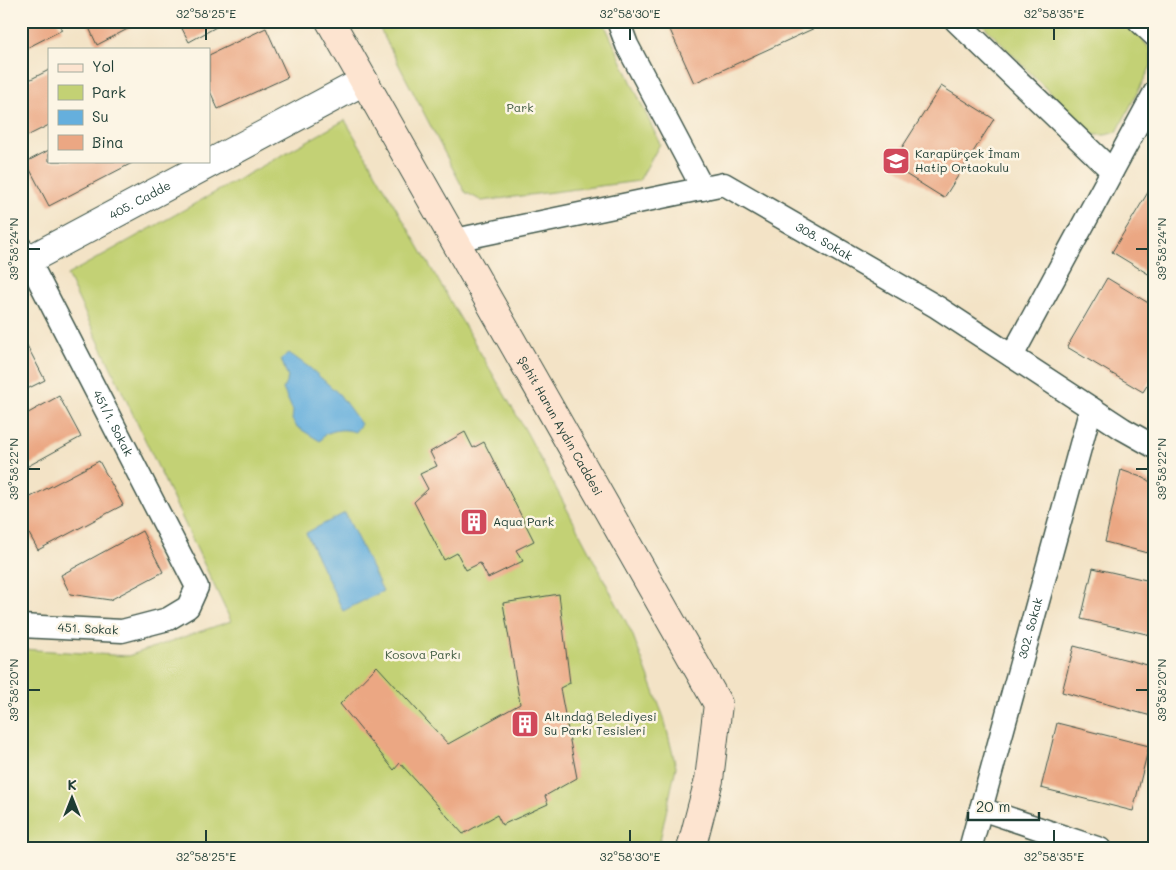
<svg xmlns="http://www.w3.org/2000/svg" width="1176" height="870" font-family="Mali,sans-serif">
<rect width="100%" height="100%" fill="#fcf5e5"/>
<filter id="ink" filterUnits="userSpaceOnUse"><feTurbulence type="fractalNoise" baseFrequency=".02" numOctaves="2"/><feDisplacementMap in="SourceGraphic" scale="10" xChannelSelector="R" yChannelSelector="G"/><feConvolveMatrix kernelMatrix="1 2 1 2 8 2 1 2 1" color-interpolation-filters="sRGB"/></filter>
<filter id="wash" filterUnits="userSpaceOnUse"><feTurbulence type="fractalNoise" baseFrequency=".0096" numOctaves="4" result="noise"/><feDisplacementMap in="SourceGraphic" scale="20" xChannelSelector="R" yChannelSelector="G"/><feGaussianBlur stdDeviation="1.12" result="paint"/><feColorMatrix in="noise" values="0 0 0 0 0 0 0 0 0 0 0 0 0 0 0 0 0 1.4 0 .05"/><feComposite in="paint" operator="in"/></filter>
<g filter="url(#wash)">
<rect width="100%" height="100%" fill="#f3e3c6"/>
<!-- green -->
<path fill="#c3d174" stroke="#718754" d="M376,21H603L660,144L639,181L482,201L465,192Z
M979,21H1125L1143,40L1151,51V66L1117,132L1105,135H1092Z
M345,120L527,433L632,633L664,718L676,767L658,849H21V649L128,656L231,621L67,275Z"/>
<!-- water -->
<path fill="#65afdd" stroke="#427688" d="M289,353L310,368L339,394L361,424L355,432C343,428 336,430 325,434L320,441L297,427L292,420L293,411L283,389L288,378L281,359Z
M345,513L383,591L343,611L306,533Z"/>
<g id="blocks">
<!-- building -->
<path fill="#eba783" d="M21,21H57L62,30L21,51Z
M86,21H143L97,45Z
M178,21H227L189,42Z
M666,21H830L694,83Z
M266,28L288,77L218,109L209,89V55Z
M49,70V125L21,139V84Z
M941,86L994,119L944,198L891,165Z
M49,150V161H131L132,163L49,206L26,162Z
M1150,189L1155,192V278L1112,252Z
M1107,278L1155,307V373L1143,392L1067,347Z
M21,334L45,380L21,392Z
M59,396L81,437L21,470V417Z
M465,432L473,448L484,442L534,541L516,550L523,561L488,578L480,563L466,570L457,553L444,560L414,502L428,489L420,474L437,466L430,452Z
M99,461L123,505L38,550L21,519V502Z
M1121,470L1144,478L1155,485V555L1105,542Z
M142,531L163,572L110,600L70,594L61,575Z
M1093,568L1155,582V636L1081,619Z
M559,594L570,683L560,688L577,778L545,796L548,804L502,825L497,815L463,834L400,763L394,770L340,704L377,666L448,744L520,704L503,603Z
M1074,646L1155,667V717L1062,692Z
M1057,723L1149,746L1133,811L1041,788Z"/>
</g>
</g>
<g filter="url(#ink)">
<use href="#blocks" fill-opacity="0" stroke="#3f564a" stroke-width="1"/>
<g fill="none" stroke-linecap="round" stroke-linejoin="round">
<defs>
<g id="minor">
<path d="M618,21L627,45L703,189"/>
<path d="M956,21L1112,171"/>
<path d="M1139,21L1155,36"/>
<path id="s1" d="M455,240L724,184L937,307L1123,429L1155,447"/>
<path id="s2" d="M21,248L28,259L197,587L188,607L168,619L122,631L21,626"/>
<path d="M1012,356L1155,92"/>
<path d="M981,809L1100,849"/>
<path id="s3" d="M970,849L1091,408"/>
</g>
<g id="tertiary">
<path id="s4" d="M21,264L364,81"/>
</g>
<g id="secondary">
<path id="s5" d="M330,21L718,704L709,780L691,849"/>
</g>
</defs>
<!-- minor casing -->
<use href="#minor" stroke="#3f564a" stroke-width="25"/>
<!-- tertiary casing -->
<use href="#tertiary" stroke="#3f564a" stroke-width="30"/>
<!-- secondary casing -->
<use href="#secondary" stroke="#3f564a" stroke-width="30"/>
<!-- minor -->
<use href="#minor" stroke="#fff" stroke-width="22"/>
<!-- tertiary -->
<use href="#tertiary" stroke="#fff" stroke-width="28"/>
<!-- secondary -->
<use href="#secondary" stroke="#fde4d0" stroke-width="28"/>
</g>
</g>
<!-- ticks -->
<path fill="none" stroke="#1f3d34" stroke-width="2" d="M206,28V40M630,28V40M1054,28V40M28,249H40M1136,249H1148M28,469H40M1136,469H1148M28,690H40M1136,690H1148M206,830V842M630,830V842M1054,830V842"/>
<!-- icons -->
<defs>
<symbol id="school-square" viewBox="-11 -11 22 22"><rect x="-9" y="-9" width="18" height="18" rx="4" fill="#d1495b" stroke="#fcf5e5"/><path d="M0-5L7-2L0 1L-7-2ZM-4 1L0 2.5L4 1V4Q0 6-4 4Z" fill="#fff"/></symbol>
<symbol id="building-square" viewBox="-11 -11 22 22"><rect x="-9" y="-9" width="18" height="18" rx="4" fill="#d1495b" stroke="#fcf5e5"/><path d="M-4-6H4V6H1V3H-1V6H-4ZM-2.5-4.3h1.7v1.8h-1.7ZM.8-4.3h1.7v1.8H.8ZM-2.5-1h1.7V.8h-1.7ZM.8-1h1.7V.8H.8Z" fill="#fff"/></symbol>
</defs>
<g fill-rule="evenodd">
<use href="#school-square" x="880" y="145" width="32" height="32"/>
<use href="#building-square" x="458" y="506" width="32" height="32"/>
<use href="#building-square" x="509" y="708" width="32" height="32"/>
</g>
<g text-anchor="middle" stroke-width="5" stroke-linejoin="round" paint-order="stroke">
<!-- park labels -->
<g font-size="12" fill="#405b41" stroke="#fcf5e5">
<text x="520" y="112">Park</text>
<text x="423" y="659">Kosova Parkı</text>
</g>
<!-- poi labels -->
<g font-size="12" fill="#1f3d34" stroke="#fcf5e5" text-anchor="start">
<text x="915" y="158">Karapürçek İmam<tspan x="915" dy="14">Hatip Ortaokulu</tspan></text>
<text x="493" y="526">Aqua Park</text>
<text x="544" y="721">Altındağ Belediyesi<tspan x="544" dy="14">Su Parkı Tesisleri</tspan></text>
</g>
<!-- street labels -->
<g font-size="12" fill="#1f3d34" stroke="#fcf5e5">
<text dy="4" stroke="none"><textPath href="#s4" startOffset="135">405. Cadde</textPath></text>
<text dy="4" stroke="none"><textPath href="#s1" startOffset="390">308. Sokak</textPath></text>
<text dy="4" stroke="none"><textPath href="#s2" startOffset="198">451/1. Sokak</textPath></text>
<text dy="4" stroke="none"><textPath href="#s5" startOffset="466">Şehit Harun Aydın Caddesi</textPath></text>
<text dy="4" stroke="none"><textPath href="#s3" startOffset="229">302. Sokak</textPath></text>
<text transform="translate(88 629) rotate(3)" y="4">451. Sokak</text>
</g>
</g>
<!-- margin -->
<rect width="1176" height="870" fill="none" stroke="#fcf5e5" stroke-width="55"/>
<!-- legend -->
<rect x="48" y="48" width="162" height="115" fill="#fcf5e5" stroke="#a4ab9e"/>
<rect x="58" y="64" width="25" height="8" fill="#fde4d0" stroke="#a4ab9e"/>
<text x="92" y="72" font-size="15" fill="#1f3d34">Yol</text>
<rect x="58" y="85" width="25" height="15" fill="#c3d174" stroke="#a4ab9e"/>
<text x="92" y="98" font-size="15" fill="#1f3d34">Park</text>
<rect x="58" y="110" width="25" height="15" fill="#65afdd" stroke="#a4ab9e"/>
<text x="92" y="122" font-size="15" fill="#1f3d34">Su</text>
<rect x="58" y="135" width="25" height="15" fill="#eba783" stroke="#a4ab9e"/>
<text x="92" y="148" font-size="15" fill="#1f3d34">Bina</text>
<!-- north arrow -->
<g transform="translate(72 798)" stroke="#fcf5e5" stroke-width="4" paint-order="stroke">
<path d="M0-4L9 19L0 12L-9 19Z" fill="#1f3d34"/>
<text y="-8" font-size="14" font-weight="bold" text-anchor="middle" fill="#1f3d34">K</text>
</g>
<!-- scale -->
<path d="M968 812v8h71v-8" fill="none" stroke="#1f3d34" stroke-width="2.5"/>
<text x="976" y="812" font-size="15" fill="#1f3d34" stroke="#fcf5e5" stroke-width="4" paint-order="stroke">20 m</text>
<rect x="28" y="28" width="1120" height="814" fill="none" stroke="#1f3d34" stroke-width="2"/>
<g font-size="12" text-anchor="middle" fill="#1f3d34">
<text x="206" y="18">32°58'25"E</text>
<text x="630" y="18">32°58'30"E</text>
<text x="1054" y="18">32°58'35"E</text>
<text transform="translate(14 249) rotate(-90)" y="4">39°58'24"N</text>
<text transform="translate(1162 249) rotate(-90)" y="4">39°58'24"N</text>
<text transform="translate(14 469) rotate(-90)" y="4">39°58'22"N</text>
<text transform="translate(1162 469) rotate(-90)" y="4">39°58'22"N</text>
<text transform="translate(14 690) rotate(-90)" y="4">39°58'20"N</text>
<text transform="translate(1162 690) rotate(-90)" y="4">39°58'20"N</text>
<text x="206" y="861">32°58'25"E</text>
<text x="630" y="861">32°58'30"E</text>
<text x="1054" y="861">32°58'35"E</text>
</g>
</svg>
